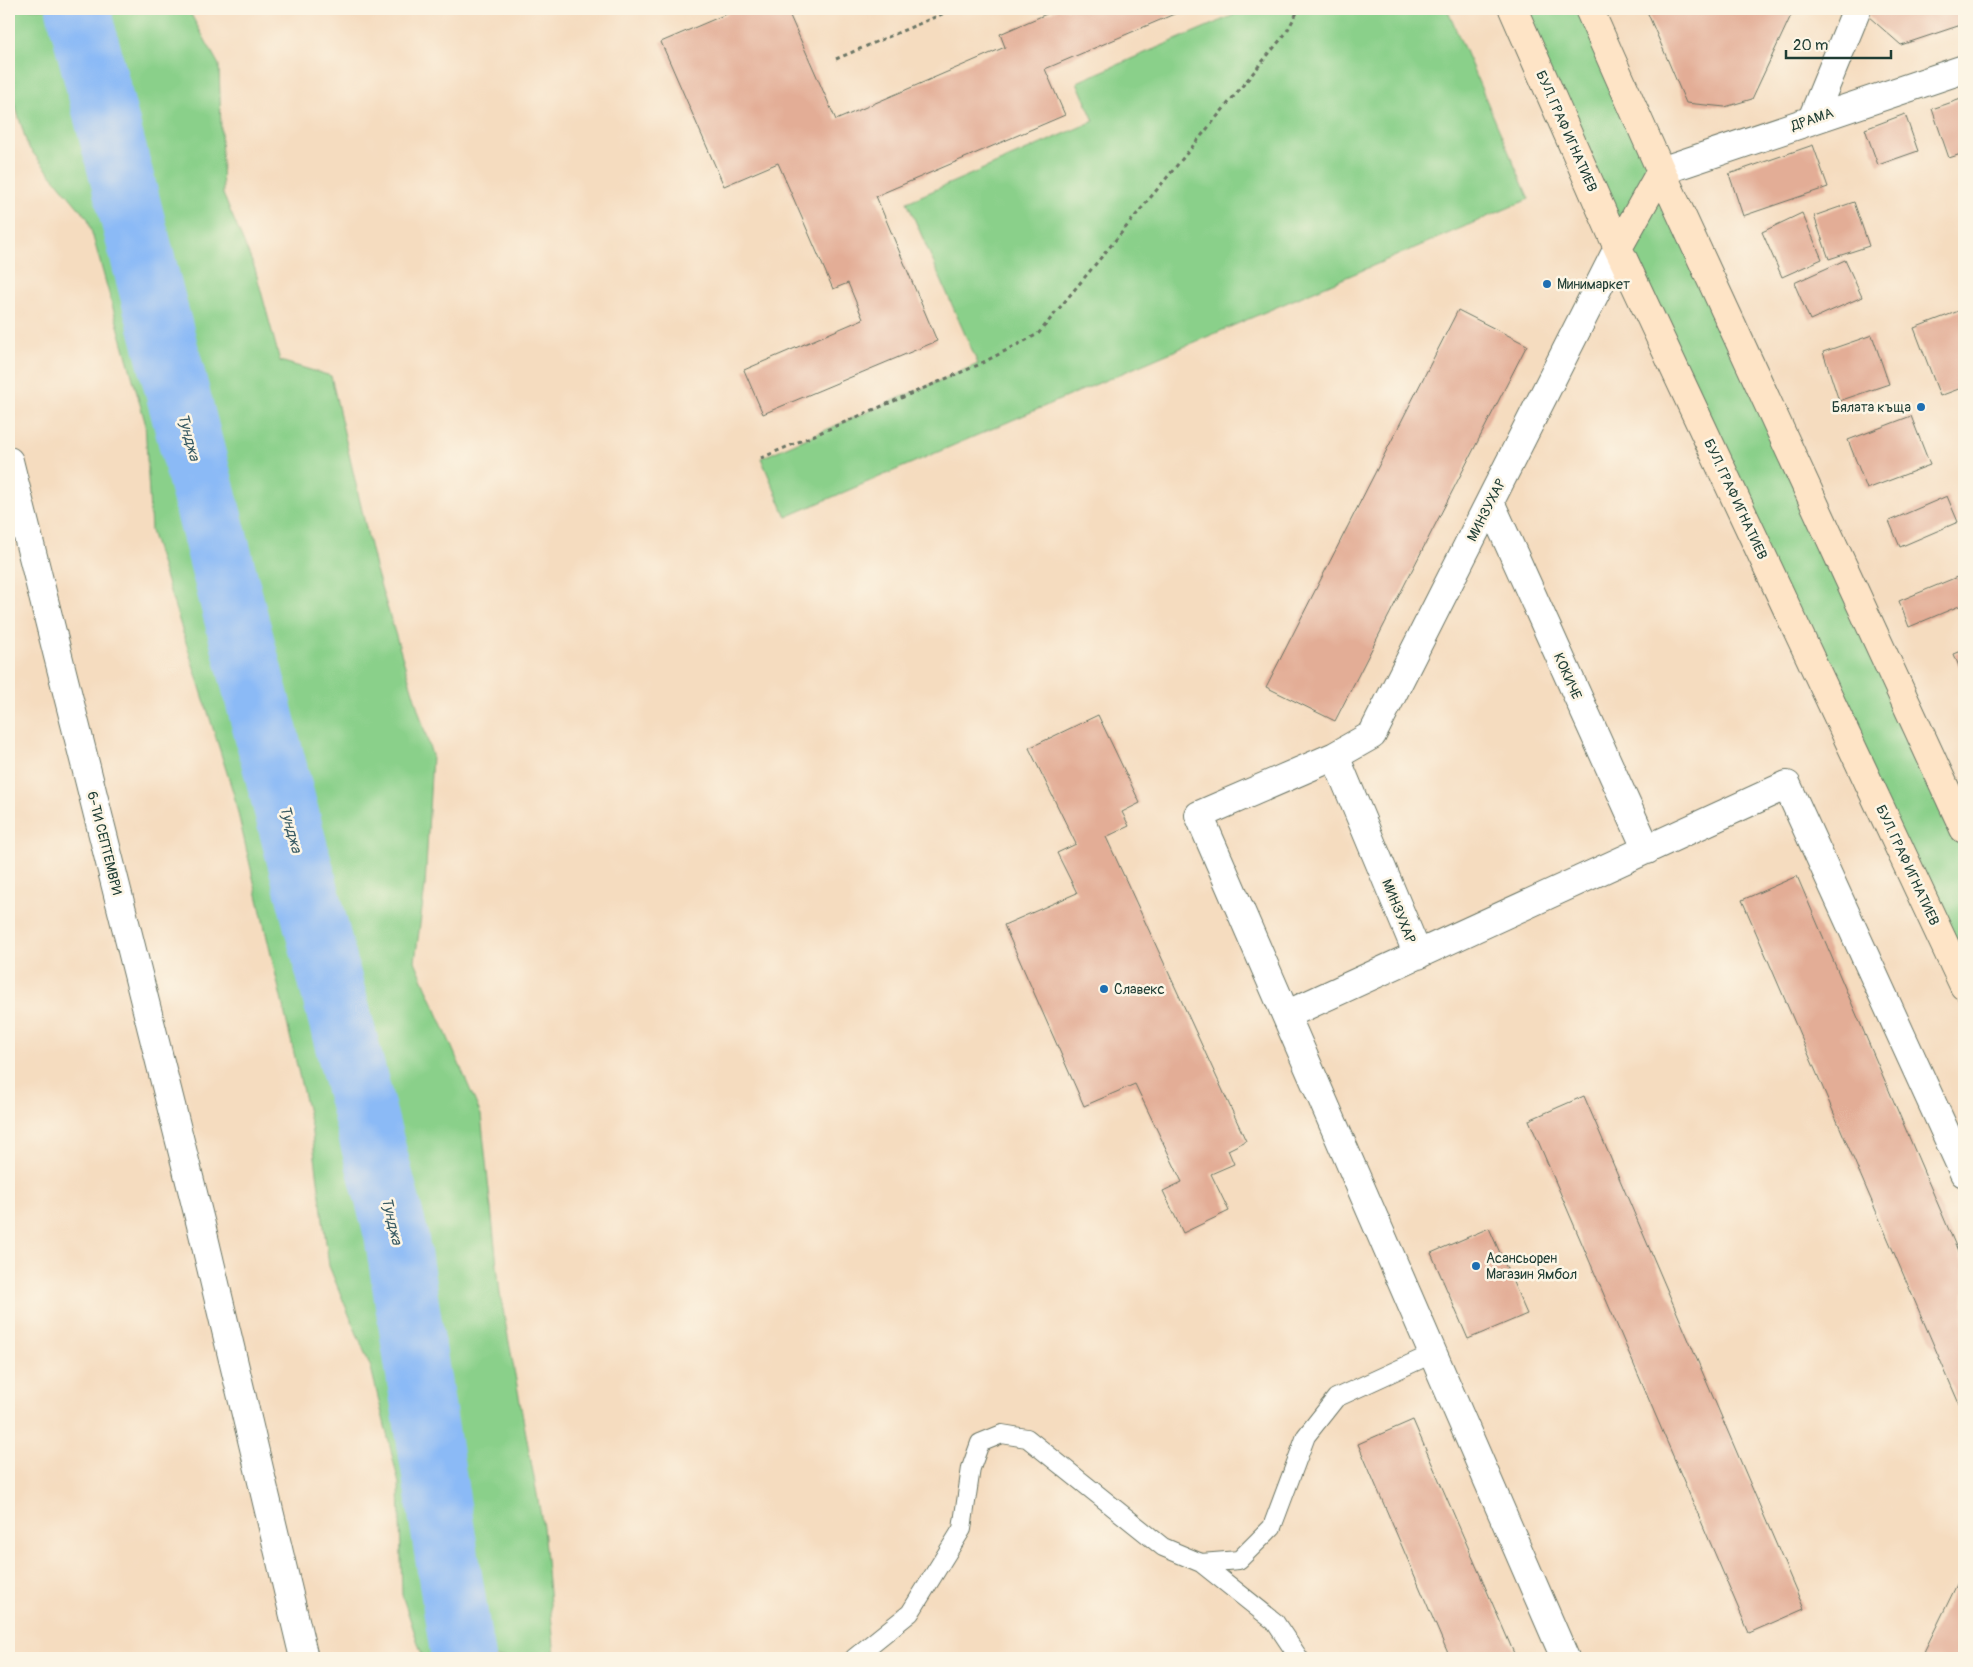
<svg xmlns="http://www.w3.org/2000/svg" width="1973" height="1667" font-family="Pangolin,sans-serif">
<rect width="100%" height="100%" fill="#fcf5e5"/>
<filter id="ink" filterUnits="userSpaceOnUse"><feTurbulence type="fractalNoise" baseFrequency=".02" numOctaves="2"/><feDisplacementMap in="SourceGraphic" scale="10" xChannelSelector="R" yChannelSelector="G"/><feConvolveMatrix kernelMatrix="1 2 1 2 8 2 1 2 1" color-interpolation-filters="sRGB"/></filter>
<filter id="wash" filterUnits="userSpaceOnUse"><feTurbulence type="fractalNoise" baseFrequency=".0096" numOctaves="4" result="noise"/><feDisplacementMap in="SourceGraphic" scale="20" xChannelSelector="R" yChannelSelector="G"/><feGaussianBlur stdDeviation="1.12" result="paint"/><feColorMatrix in="noise" values="0 0 0 0 0 0 0 0 0 0 0 0 0 0 0 0 0 1.4 0 .05"/><feComposite in="paint" operator="in"/></filter>
<g filter="url(#wash)">
<rect width="100%" height="100%" fill="#f5dcbf"/>
<!-- green -->
<path fill="#8ad08a" stroke="#54865f" d="M9,9H188L219,65L223,194L255,269L280,361L331,376L375,567L432,755L425,887L415,961L481,1115L500,1293L543,1527L555,1658H423L402,1595L399,1484L371,1368L329,1266L311,1126L233,792L151,531L145,422L88,219L28,147L9,85Z
M1232,9H1447L1529,199L786,517L761,458L978,364L907,202L1094,121L1077,82L1234,15Z
M1513,9H1589L1964,829V986Z"/>
<g fill="none" stroke-linecap="round" stroke-linejoin="round">
<!-- river -->
<path stroke="#8bbaf6" stroke-width="64" d="M78,9L396,1234L463,1658"/>
</g>
<g id="blocks">
<!-- building -->
<path fill="#e3ad96" d="M738,9H787L836,120L1005,47L1000,34L1058,9H1186L1045,69L1065,115L876,196L937,341L763,414L744,370L863,319L848,283L833,289L778,163L724,186L661,42Z
M1646,9H1794L1752,99L1725,107L1686,103Z
M1871,9H1964V24L1901,45L1868,16Z
M1964,98V153L1949,158L1932,109Z
M1905,114L1918,151L1878,165L1865,129Z
M1813,145L1828,187L1743,216L1729,174Z
M1854,202L1869,246L1829,259L1814,216Z
M1802,213L1822,259L1782,277L1762,232Z
M1845,260L1862,297L1810,320L1794,283Z
M1964,309V387L1940,396L1914,328Z
M1458,310L1527,345L1335,721L1266,687Z
M1872,335L1889,384L1839,401L1823,352Z
M1911,416L1930,465L1867,489L1848,440Z
M1947,496L1958,522L1900,547L1889,521Z
M1957,577L1964,594V604L1909,627L1899,601Z
M1964,650V679L1954,654Z
M1098,715L1140,803L1122,812L1129,826L1106,837L1246,1141L1228,1150L1234,1164L1211,1174L1229,1211L1183,1233L1163,1191L1182,1182L1135,1084L1084,1106L1004,925L1077,893L1057,853L1076,844L1029,748Z
M1797,876L1964,1265L1963,1413L1742,900Z
M1584,1096L1804,1609L1749,1633L1529,1120Z
M1489,1228L1527,1314L1468,1339L1431,1253Z
M1413,1420L1516,1658H1450L1358,1444Z
M1964,1570V1658H1921Z"/>
</g>
</g>
<g filter="url(#ink)">
<use href="#blocks" fill-opacity="0" stroke="#6a7565" stroke-width="1"/>
<g fill="none" stroke-linecap="round" stroke-linejoin="round">
<defs>
<path id="lane" d="M1201,1563L1275,1622L1299,1658
M854,1658L910,1613L962,1529L971,1468L980,1443L1002,1434L1027,1438L1163,1547L1201,1563L1239,1560L1272,1527L1306,1436L1336,1398L1432,1354"/>
<path id="street" d="M1812,119L1857,9
M1661,171L1964,69
M9,461L201,1225L304,1658
M1490,502L1647,850
M1335,756L1418,955
M1286,1015L1787,785L1964,1173
M1565,1658L1199,815L1335,756L1372,735L1618,248"/>
<path id="secondary" d="M1513,9L1618,248L1964,986
M1589,9L1661,171L1964,829
M1618,248L1661,171"/>
</defs>
<!-- lane casing -->
<use href="#lane" stroke="#6a7565" stroke-width="20"/>
<!-- street casing -->
<use href="#street" stroke="#6a7565" stroke-width="30"/>
<!-- secondary casing -->
<use href="#secondary" stroke="#6a7565" stroke-width="30"/>
<!-- path -->
<path stroke="#6a7565" stroke-width="3" stroke-dasharray="4 4" stroke-linecap="butt" d="M836,59L954,9
M761,458L978,365L1038,334L1286,33L1299,9"/>
<!-- lane -->
<use href="#lane" stroke="#fff" stroke-width="18"/>
<!-- street -->
<use href="#street" stroke="#fff" stroke-width="28"/>
<!-- secondary -->
<use href="#secondary" stroke="#fee4c6" stroke-width="28"/>
</g>
</g>
<!-- markers -->
<g fill="#1f6fb2" stroke="#fcf5e5" stroke-width="2">
<circle cx="1547" cy="284" r="5"/>
<circle cx="1921" cy="407" r="5"/>
<circle cx="1104" cy="989" r="5"/>
<circle cx="1476" cy="1266" r="5"/>
</g>
<g text-anchor="middle" stroke-width="5" stroke-linejoin="round" paint-order="stroke">
<!-- street labels -->
<g font-size="14" fill="#1f3d34" stroke="#fcf5e5">
<text transform="translate(1812 119) rotate(-19)" y="5">ДРАМА</text>
<text transform="translate(1567 131) rotate(66)" y="5">БУЛ. ГРАФ ИГНАТИЕВ</text>
<text transform="translate(1736 499) rotate(65)" y="5">БУЛ. ГРАФ ИГНАТИЕВ</text>
<text transform="translate(1486 510) rotate(-63)" y="5">МИНЗУХАР</text>
<text transform="translate(1568 676) rotate(66)" y="5">КОКИЧЕ</text>
<text transform="translate(105 843) rotate(76)" y="5">6-ТИ СЕПТЕМВРИ</text>
<text transform="translate(1908 865) rotate(65)" y="5">БУЛ. ГРАФ ИГНАТИЕВ</text>
<text transform="translate(1399 911) rotate(68)" y="5">МИНЗУХАР</text>
</g>
<!-- poi labels -->
<g font-size="14" fill="#1f3d34" stroke="#fcf5e5" text-anchor="start">
<text x="1557" y="289">Минимаркет</text>
<text x="1911" y="412" text-anchor="end">Бялата къща</text>
<text x="1114" y="994">Славекс</text>
<text x="1486" y="1263">Асансьорен<tspan x="1486" dy="16">Магазин Ямбол</tspan></text>
</g>
<!-- water labels -->
<g font-size="15" font-style="italic" fill="#3a5c64" stroke="#fcf5e5">
<text transform="translate(189 437) rotate(75)" y="5">Тунджа</text>
<text transform="translate(291 829) rotate(75)" y="5">Тунджа</text>
<text transform="translate(392 1221) rotate(77)" y="5">Тунджа</text>
</g>
</g>
<!-- margin -->
<rect width="1973" height="1667" fill="none" stroke="#fcf5e5" stroke-width="30"/>
<!-- scale -->
<path d="M1786 50v8h105v-8" fill="none" stroke="#1f3d34" stroke-width="2.5"/>
<text x="1793" y="50" font-size="15" fill="#1f3d34" stroke="#fcf5e5" stroke-width="4" paint-order="stroke">20 m</text>
</svg>
